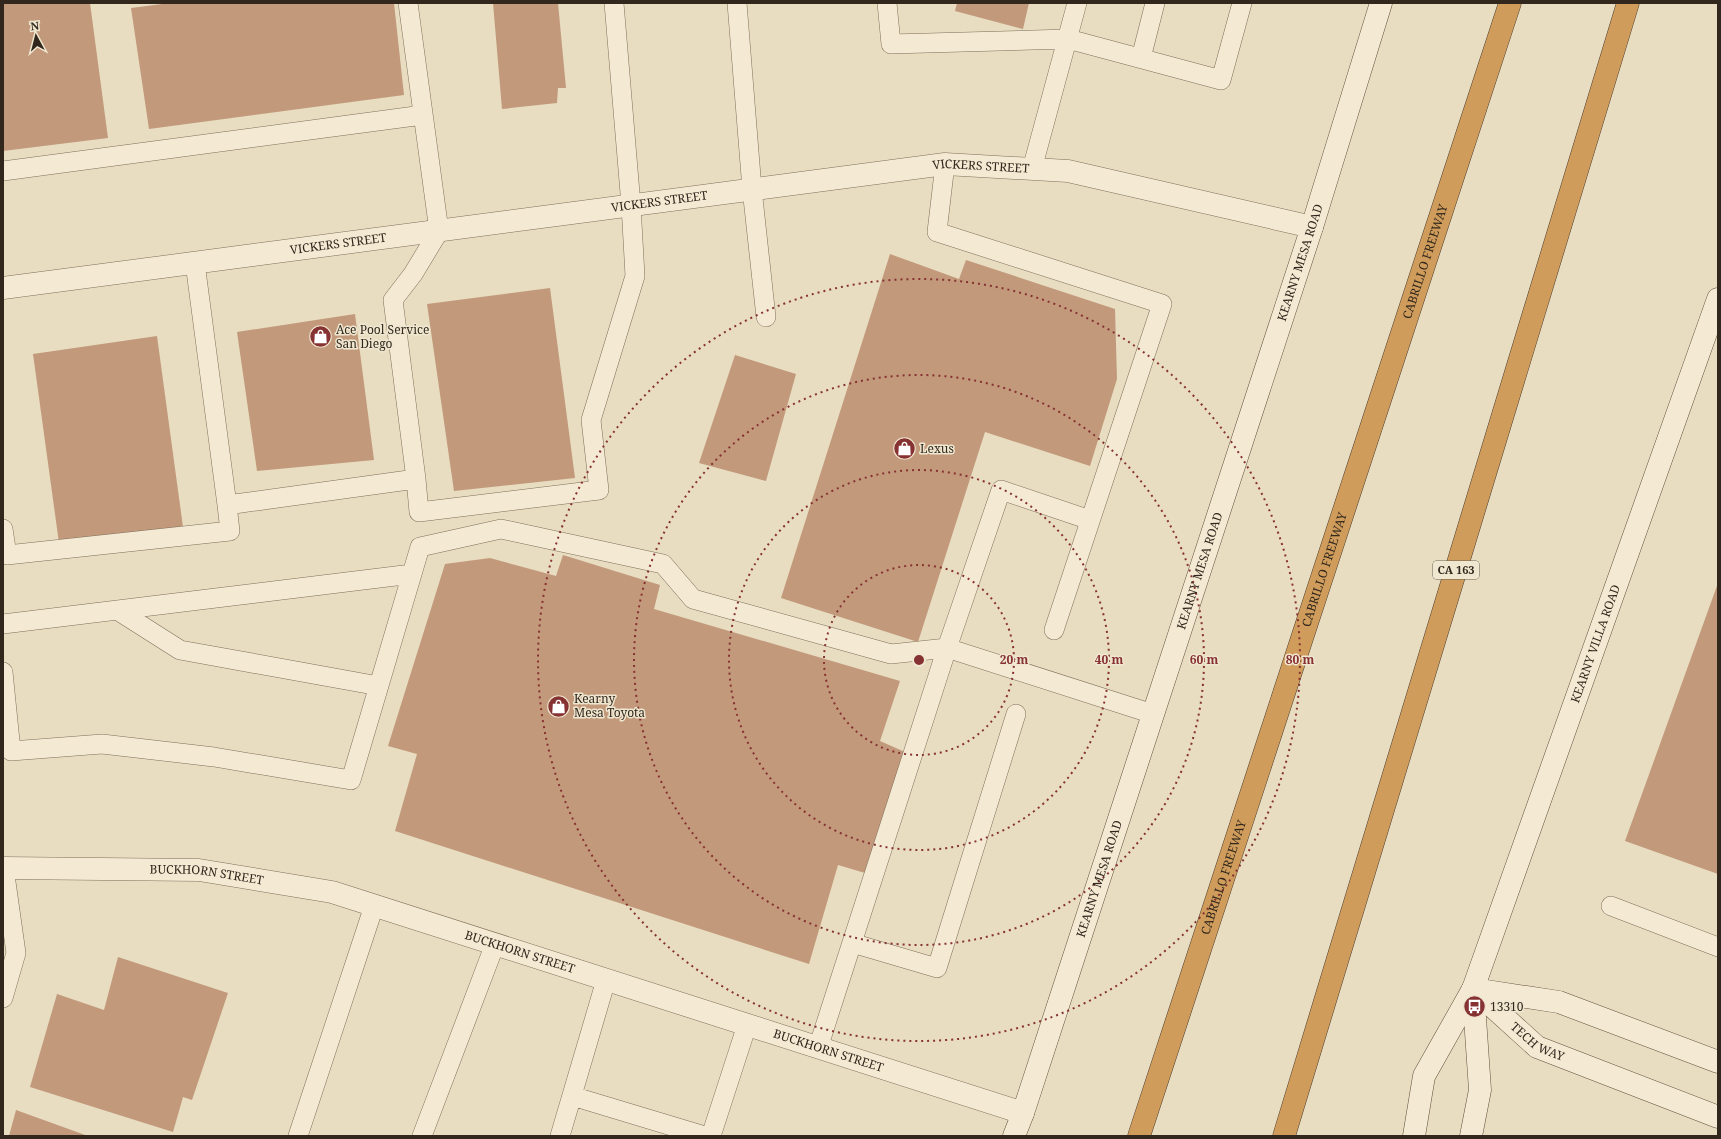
<svg xmlns="http://www.w3.org/2000/svg" width="1721" height="1139" font-family="'Noto Serif',serif">
<rect width="100%" height="100%" fill="#e8ddc1"/>
<!-- building -->
<path fill="#c2997b" d="M3,3H90L108,138L3,151Z
M170,3H394L404,95L149,129L131,8Z
M493,3H558L566,88H558L557,103L502,109Z
M957,3H1029L1023,29L955,11Z
M890,254L959,279L966,260L1115,309L1117,379L1090,466L985,432L918,642L781,598Z
M550,288L575,478L454,491L427,304Z
M355,314L374,460L257,471L237,332Z
M157,336L183,527L59,543L33,354Z
M735,355L796,374L766,481L699,463Z
M563,555L660,585L654,609L900,681L880,741L905,752L865,873L838,865L809,964L395,831L417,754L388,746L445,564L490,558L556,576Z
M1718,583V874L1625,841Z
M118,957L228,993L192,1100L183,1097L173,1132L30,1087L57,994L104,1010Z
M16,1110L88,1136H9Z"/>
<g fill="none" stroke-linecap="round" stroke-linejoin="round">
<defs>
<path id="lane" d="M737,3L752,189L766,317
M887,3L891,44L1068,39L1221,80L1242,3
M1141,58L1155,3
M945,164L937,232L1162,304L1054,630
M1032,169L1077,3
M3,171L423,115
M195,263L227,505L416,479L393,300L413,274L439,231L408,3
M416,479L419,512L599,490L591,420L635,276L631,205L614,3
M3,529L7,555L230,531L227,505
M117,610L180,650L379,686
M3,624L412,574
M3,672L11,751L102,744L214,757L351,780L420,547L501,529L663,564L693,599L891,654L947,648L1153,714
M1611,906L1718,947
M852,943L937,968L1016,714
M3,998L16,953L4,868
M818,1048L947,648L1001,490L1090,520
M572,1096L705,1136
M298,1136L374,906
M422,1136L495,944
M560,1136L606,980
M711,1136L747,1025"/>
<g id="street">
<path id="s1" d="M3,288L945,164L1068,171L1312,227"/>
<path id="s2" d="M3,868L199,870L332,892L1023,1113"/>
</g>
<g id="secondary">
<path id="s3" d="M1473,989L1537,1047L1718,1117"/>
<path d="M1473,989L1559,1002L1718,1062"/>
<path id="s4" d="M1014,1136L1023,1113L1312,227L1381,3"/>
<path id="s5" d="M1414,1136L1424,1076L1473,989L1718,299"/>
<path d="M1471,1136L1480,1090L1473,989"/>
</g>
<g id="highway">
<path id="s6" d="M1139,1136L1510,3"/>
<path d="M1284,1136L1628,3"/>
</g>
</defs>
<!-- lane casing -->
<use href="#lane" stroke="#7f6f5b" stroke-width="20"/>
<!-- street casing -->
<use href="#street" stroke="#7f6f5b" stroke-width="23"/>
<!-- secondary casing -->
<use href="#secondary" stroke="#61503e" stroke-width="23"/>
<!-- highway casing -->
<use href="#highway" stroke="#4d3d2f" stroke-width="23"/>
<!-- lane -->
<use href="#lane" stroke="#f4ead3" stroke-width="19"/>
<!-- street -->
<use href="#street" stroke="#f4ead3" stroke-width="22"/>
<!-- secondary -->
<use href="#secondary" stroke="#f4ead3" stroke-width="22"/>
<!-- highway -->
<use href="#highway" stroke="#cf9c5b" stroke-width="22"/>
</g>
<!-- distance rings -->
<g fill="none" stroke="#873232" stroke-width="2" stroke-dasharray="2 4">
<circle cx="919" cy="660" r="95"/>
<circle cx="919" cy="660" r="190"/>
<circle cx="919" cy="660" r="285"/>
<circle cx="919" cy="660" r="381"/>
</g>
<!-- icons -->
<defs>
<symbol id="shop-disc" viewBox="-11 -11 22 22"><circle r="9.5" fill="#873232" stroke="#f0e7d0"/><path d="M-5-2.5h2.3a2.7 3.5 0 0 1 5.4 0H5L5.5 6h-11ZM-1.5-2.5h3a1.5 2.3 0 0 0-3 0Z" fill="#fff"/></symbol>
<symbol id="bus-disc" viewBox="-11 -11 22 22"><circle r="9.5" fill="#873232" stroke="#f0e7d0"/><path d="M-5-6H5V4H4V6H2V4H-2V6H-4V4H-5ZM-3.5-4V0h7V-4ZM-3.5 1.2v1.5H-2V1.2ZM2 1.2v1.5H3.5V1.2Z" fill="#fff"/></symbol>
</defs>
<g fill-rule="evenodd">
<use href="#shop-disc" x="308" y="324" width="25" height="25"/>
<use href="#shop-disc" x="892" y="436" width="25" height="25"/>
<use href="#shop-disc" x="546" y="694" width="25" height="25"/>
<use href="#bus-disc" x="1462" y="994" width="25" height="25"/>
</g>
<g text-anchor="middle" stroke-width="3" stroke-linejoin="round" paint-order="stroke">
<!-- shield labels -->
<rect fill="#f0e7d0" stroke="#6a6153" stroke-width="1" x="1433" y="561" width="46" height="18" rx="3"/>
<g font-size="11" font-weight="bold" fill="#31271d">
<text x="1456" y="574">CA 163</text>
</g>
<!-- street labels -->
<g font-size="12" fill="#31271d" stroke="#f0e7d0">
<text dy="4" stroke="none"><textPath href="#s1" startOffset="986">VICKERS STREET</textPath></text>
<text dy="4" stroke="none"><textPath href="#s1" startOffset="662">VICKERS STREET</textPath></text>
<text dy="4" stroke="none"><textPath href="#s1" startOffset="338">VICKERS STREET</textPath></text>
<text dy="4" stroke="none"><textPath href="#s4" startOffset="919">KEARNY MESA ROAD</textPath></text>
<text dy="4" stroke="none"><textPath href="#s6" startOffset="920">CABRILLO FREEWAY</textPath></text>
<text dy="4" stroke="none"><textPath href="#s4" startOffset="595">KEARNY MESA ROAD</textPath></text>
<text dy="4" stroke="none"><textPath href="#s6" startOffset="596">CABRILLO FREEWAY</textPath></text>
<text dy="4" stroke="none"><textPath href="#s5" startOffset="527">KEARNY VILLA ROAD</textPath></text>
<text dy="4" stroke="none"><textPath href="#s2" startOffset="204">BUCKHORN STREET</textPath></text>
<text dy="4" stroke="none"><textPath href="#s6" startOffset="272">CABRILLO FREEWAY</textPath></text>
<text dy="4" stroke="none"><textPath href="#s4" startOffset="271">KEARNY MESA ROAD</textPath></text>
<text dy="4" stroke="none"><textPath href="#s2" startOffset="528">BUCKHORN STREET</textPath></text>
<text dy="4" stroke="none"><textPath href="#s3" startOffset="84">TECH WAY</textPath></text>
<text dy="4" stroke="none"><textPath href="#s2" startOffset="852">BUCKHORN STREET</textPath></text>
</g>
<!-- poi labels -->
<g font-size="12" fill="#31271d" stroke="#f0e7d0" text-anchor="start">
<text x="336" y="334">Ace Pool Service<tspan x="336" dy="14">San Diego</tspan></text>
<text x="920" y="453">Lexus</text>
<text x="574" y="703">Kearny<tspan x="574" dy="14">Mesa Toyota</tspan></text>
<text x="1490" y="1011">13310</text>
</g>
</g>
<circle cx="919" cy="660" r="6" fill="#873232" stroke="#f0e7d0" stroke-width="2"/>
<g font-size="12" text-anchor="middle" font-weight="bold" fill="#873232" stroke="#f0e7d0" stroke-width="3" stroke-linejoin="round" paint-order="stroke">
<text x="1014" y="664">20 m</text>
<text x="1109" y="664">40 m</text>
<text x="1204" y="664">60 m</text>
<text x="1300" y="664">80 m</text>
</g>
<!-- border -->
<rect width="1721" height="1139" fill="none" stroke="#31271d" stroke-width="8"/>
<!-- north arrow -->
<g transform="translate(36 36) rotate(353)" stroke="#f0e7d0" stroke-width="3" paint-order="stroke">
<path d="M0-3L7 15L0 10L-7 15Z" fill="#31271d"/>
<text y="-6" font-size="11" font-weight="bold" text-anchor="middle" fill="#31271d">N</text>
</g>
</svg>
